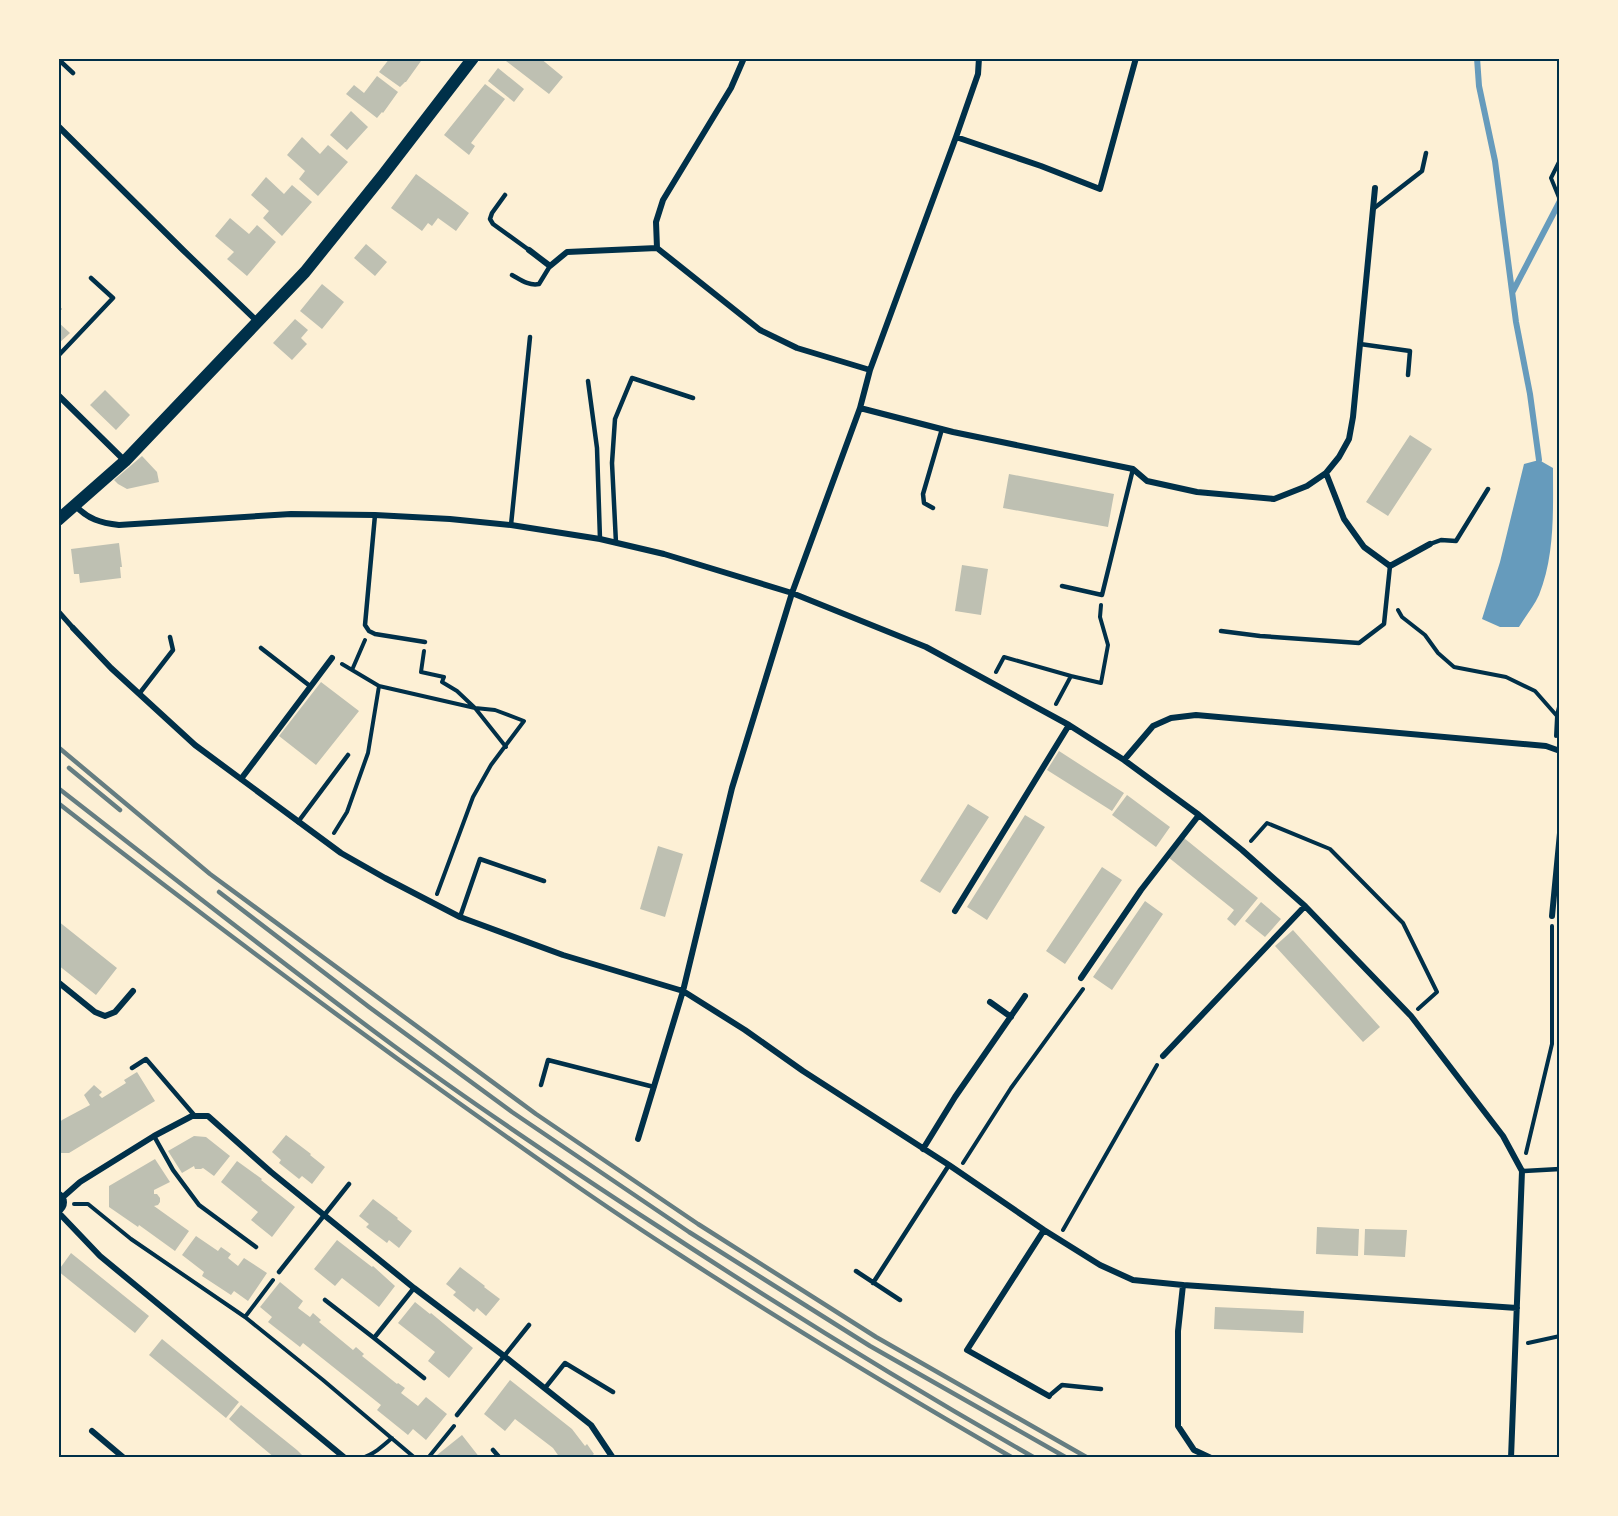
<svg xmlns="http://www.w3.org/2000/svg" width="1618" height="1516" font-family="Signika,sans-serif">
<rect width="100%" height="100%" fill="#fdf0d5"/>
<!-- water -->
<path fill="#669bbc" d="M1539,460L1553,468C1553,511 1555,555 1539,595C1534,606 1525,617 1519,627H1500L1482,619L1500,562L1524,464Z"/>
<g fill="none" stroke-linecap="round" stroke-linejoin="round">
<!-- stream -->
<path stroke="#669bbc" stroke-width="6" d="M1477,58L1479,86L1495,161L1516,322L1530,394L1539,460
M1513,291L1560,201"/>
</g>
<!-- building -->
<path fill="#bec0b2" d="M390,58H417L421,61L406,82H405L400,87L379,72Z
M507,58H540L563,77L549,94L506,61Z
M498,68L524,89L514,102L488,81Z
M377,76L398,92L383,113L382,112L377,118L346,94L354,85L364,93Z
M485,84L505,99L471,143L475,146L469,155L444,135Z
M351,111L368,127L347,150L330,135Z
M302,137L320,154L328,145L348,162L318,196L299,179L305,171L287,155Z
M416,174L469,213L456,231L438,218L432,226L428,223L422,231L391,208Z
M266,177L284,194L292,185L312,202L282,236L263,218L269,211L251,195Z
M230,218L249,234L257,225L276,242L247,276L227,259L234,252L215,236Z
M366,244L387,262L375,276L354,258Z
M322,284L344,302L322,329L300,311Z
M295,319L308,330L301,338L307,344L292,360L273,343Z
M58,322L70,333L58,344Z
M105,390L130,415L116,430L90,405Z
M1410,435L1432,449L1388,516L1366,502Z
M142,456L157,472L159,482L127,489L118,484L114,480Z
M1009,474L1114,494L1108,527L1003,508Z
M119,543L122,567H120L121,578L80,583L79,574H74L71,549Z
M962,565L988,569L981,615L955,611Z
M321,682L359,711L316,765L279,736Z
M1059,751L1124,793L1112,811L1047,770Z
M1127,795L1170,827L1156,847L1112,815Z
M968,804L989,817L940,893L920,881Z
M1025,815L1045,827L987,920L967,907Z
M1184,838L1258,898L1235,926L1227,919L1234,910L1168,857Z
M658,846L683,854L665,917L640,909Z
M1102,867L1122,880L1065,964L1046,951Z
M1145,901L1163,914L1112,990L1093,977Z
M1261,902L1281,919L1265,937L1245,921Z
M58,921L117,968L96,995L58,965Z
M1293,930L1380,1027L1363,1042L1275,946Z
M137,1072L155,1101L69,1153H58V1124L62,1120L90,1105L84,1095L94,1085L102,1092L99,1095L102,1098L126,1083L124,1080Z
M286,1135L311,1154L310,1155L325,1167L312,1184L302,1176L299,1179L279,1163L281,1160L272,1152Z
M194,1136L206,1137L230,1156L214,1176L203,1168L201,1169H195L194,1166L182,1173L168,1151Z
M155,1159L170,1182L154,1190V1194H157L160,1198V1202L158,1205L154,1206L189,1231L175,1251L139,1225L138,1227L109,1207V1186Z
M237,1161L262,1179L261,1180L295,1207L272,1237L251,1220L258,1212L221,1182Z
M373,1199L398,1218L397,1219L412,1231L399,1248L389,1240L387,1243L366,1227L369,1224L359,1216Z
M1317,1227L1359,1229L1358,1256L1316,1254Z
M1365,1229L1407,1230L1405,1257L1364,1255Z
M196,1236L218,1251L221,1247L231,1254L228,1258L238,1266L244,1258L267,1273L248,1301L234,1291L231,1295L202,1276L204,1272L182,1255Z
M337,1240L372,1267L373,1266L395,1286L379,1307L342,1278L335,1286L314,1269Z
M71,1253L149,1316L135,1333L58,1271Z
M460,1267L485,1286L484,1287L500,1299L486,1316L477,1308L474,1312L453,1295L456,1292L446,1284Z
M280,1282L303,1301L298,1308L310,1317L313,1313L321,1320L319,1322L353,1350L356,1347L364,1354L362,1356L397,1384L398,1383L405,1388L401,1393L418,1406L426,1397L447,1414L426,1440L413,1429L408,1435L377,1410L381,1405L303,1343L300,1347L268,1322L272,1317L260,1307Z
M415,1302L430,1314L431,1313L473,1348L449,1378L428,1361L435,1352L398,1323Z
M1215,1307L1304,1311L1303,1333L1214,1329Z
M162,1339L239,1402L226,1418L149,1355Z
M510,1380L572,1429L585,1446L587,1444L594,1454L589,1458H560L553,1448L515,1419L505,1431L484,1414Z
M241,1405L297,1450L305,1458H275L238,1427L229,1419Z
M462,1435L480,1458H439L437,1455Z"/>
<g fill="none" stroke-linecap="round" stroke-linejoin="round">
<!-- path -->
<path stroke="#003049" stroke-width="4" d="M1560,160L1551,178L1560,200
M1398,610L1402,617L1425,635L1438,653L1454,667L1506,677L1535,691L1557,716L1556,736
M424,651L421,672L444,677L442,682L457,691L475,708L495,710L524,721L491,765L473,797L437,894
M342,664L379,686L475,708L506,747
M352,670L365,640
M996,672L1004,657L1071,676
M1056,704L1071,676L1101,683L1108,645L1100,617L1101,605
M1557,715L1560,703
M334,833L347,812L368,753L379,686
M1251,841L1267,823L1330,849L1403,923L1437,992L1418,1009
M1526,1153L1552,1044V926
M963,1163L1011,1088L1083,989
M74,1204H88L131,1239L245,1317L323,1380L415,1458
M1063,1230L1157,1065
M245,1317L273,1280
M1528,1343L1560,1336
M361,1458C373,1455 383,1446 392,1438
M428,1458L454,1426"/>
<!-- service -->
<path stroke="#003049" stroke-width="4.5" d="M58,59L73,73
M505,195L492,213L490,219L493,224L529,250
M1373,209L1422,171L1426,153
M512,275C521,280 529,286 539,284L550,266
M58,308L59,309
M1360,344L1410,351L1408,375
M58,356L113,298L91,278
M588,381L597,448L600,539
M933,508L924,503L923,494L942,429
M375,515L365,625L369,631L375,634L425,642
M511,525L530,337
M616,543L612,463L615,419L632,378L693,398
M1430,544L1441,540L1456,541L1488,489
M1062,586L1102,595L1133,469
M1221,631L1260,636L1359,643L1384,624L1390,566
M261,648L310,686
M139,694L173,650L170,637
M298,822L348,755
M460,917L480,859L544,881
M132,1068L146,1059L195,1116
M541,1085L548,1060L654,1087
M154,1136L173,1170L199,1205L256,1247
M1522,1171L1560,1169
M856,1271L900,1300
M279,1272L349,1184
M873,1283L949,1165
M325,1300L374,1338L414,1288
M374,1338L424,1378
M545,1388L565,1363L613,1392
M1049,1396L1062,1385L1101,1389
M457,1415L529,1325
M493,1450L500,1458"/>
<!-- pedestrian -->
<path stroke="#003049" stroke-width="5" d="M58,611L73,628"/>
<!-- minor -->
<path stroke="#003049" stroke-width="6" d="M744,58L731,88L663,200L656,222L657,248L760,330L797,348L870,370
M58,126L183,250L258,322
M956,137L1041,166L1100,189L1136,58
M529,250L550,266L567,252L657,248
M58,395L125,461
M860,408L953,432L1133,469L1147,481L1197,492L1274,499L1307,486L1326,473L1339,457L1349,439L1353,417L1375,188
M1326,473L1344,519L1364,547L1390,566L1430,544
M75,505C87,519 101,523 119,525L291,514L375,515L450,519L511,525L600,539L664,554L792,593L926,647L1069,725L1124,760L1199,815L1242,850L1305,906L1411,1016L1503,1136L1522,1171L1511,1458
M73,628L111,668L195,745L341,853L385,878L460,917L563,955L683,991L745,1030L803,1071L949,1165L1044,1230L1100,1265L1133,1280L1183,1285L1517,1308
M1124,760L1153,726L1171,718L1196,715L1546,746L1560,751
M241,779L332,658
M955,911L1069,725
M1552,916L1560,833
M1081,978L1141,890L1199,815
M58,982L95,1012L105,1016L115,1012L133,991
M990,1002L1011,1017
M1163,1056L1305,906
M638,1139L683,991L732,788L792,593L860,408L870,370L956,137L978,74L979,58
M923,1149L955,1097L1025,996
M58,1193C66,1198 66,1206 58,1212
M63,1197L80,1182L154,1136L192,1116H208L271,1172L414,1288L504,1356L591,1425L613,1458
M58,1212L100,1256L345,1458
M1044,1230L967,1350L1049,1396
M1183,1285L1178,1331V1426L1194,1450L1211,1458
M92,1431L124,1458"/>
<!-- secondary -->
<path stroke="#003049" stroke-width="12" d="M58,520L125,461L305,272L383,175L473,58"/>
<!-- rail -->
<path stroke="#657d81" stroke-width="4.5" d="M58,747L210,874L536,1114L698,1224L876,1337L1088,1458
M69,768L120,810
M58,788C170,875 280,962 394,1046C480,1109 570,1169 659,1227C782,1308 907,1385 1035,1458
M58,803C190,906 323,1006 459,1103C532,1155 605,1207 680,1255C789,1326 900,1393 1013,1458
M219,892L369,1007L512,1112L689,1232L870,1346L1067,1458"/>
</g>
<!-- border -->
<rect width="1618" height="1516" fill="none" stroke="#fdf0d5" stroke-width="120"/>
<rect x="60" y="60" width="1498" height="1396" fill="none" stroke="#003049" stroke-width="2"/>
</svg>
